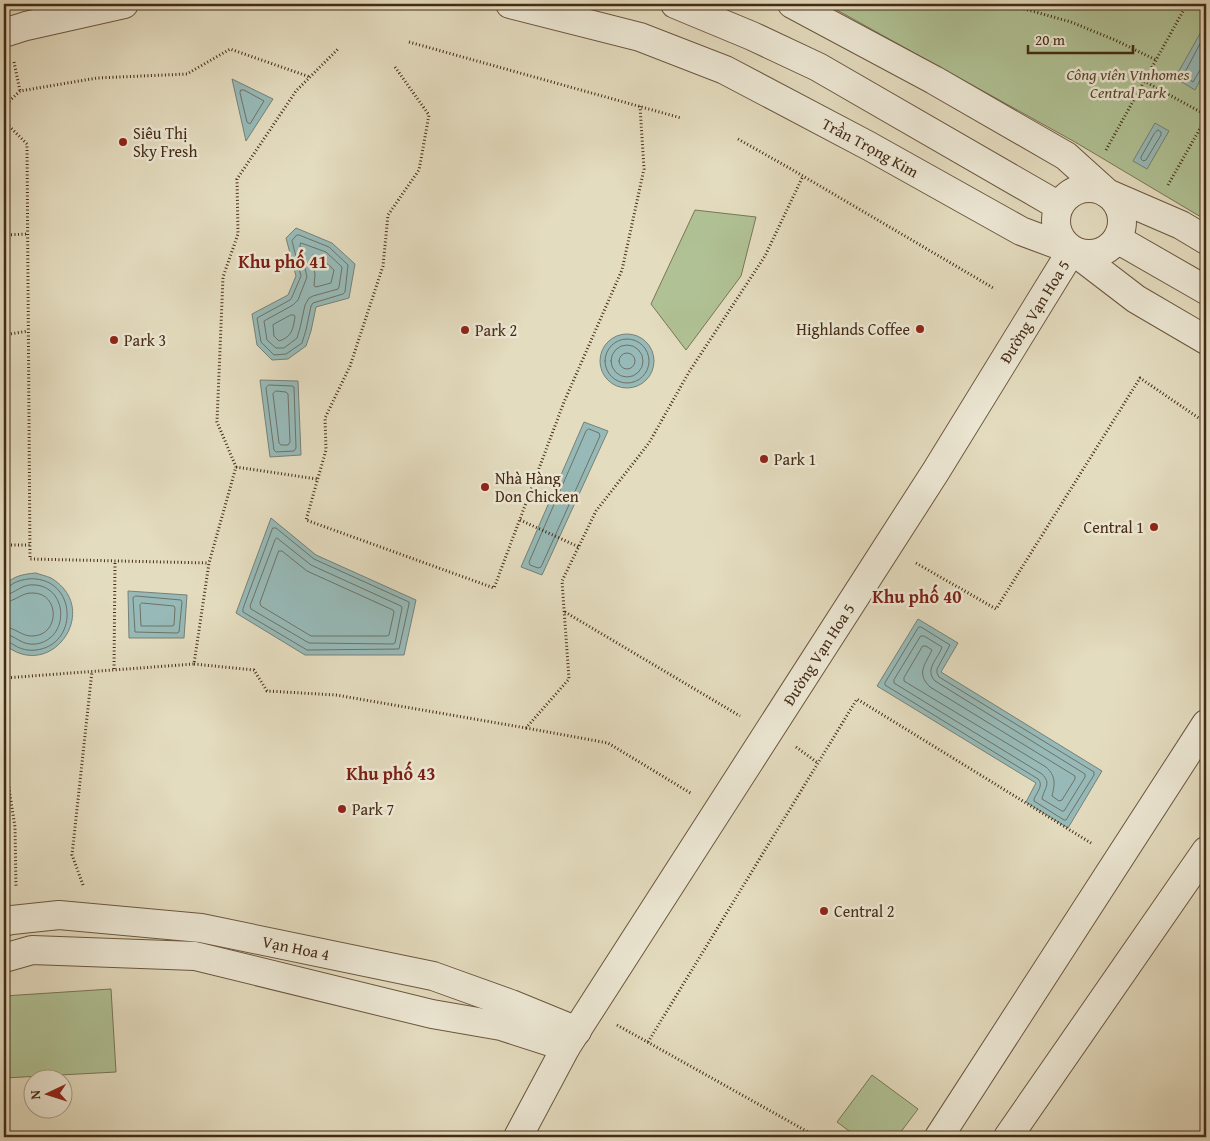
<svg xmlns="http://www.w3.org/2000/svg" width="1210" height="1141" font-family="'Gentium Book Plus',serif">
<rect width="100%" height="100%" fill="#e4dcbf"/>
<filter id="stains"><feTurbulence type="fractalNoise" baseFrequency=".004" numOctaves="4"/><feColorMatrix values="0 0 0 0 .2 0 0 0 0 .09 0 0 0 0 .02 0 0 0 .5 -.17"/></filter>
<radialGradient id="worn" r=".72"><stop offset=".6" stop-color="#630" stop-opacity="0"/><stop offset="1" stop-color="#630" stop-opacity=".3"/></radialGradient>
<!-- green -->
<path fill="#b0c295" stroke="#7a7655" d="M826,4H1206V220L1075,142Z
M695,210L756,217L741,276L686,350L651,304Z
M4,263L6,269L9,306L4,309Z
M111,989L116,1072L4,1078V996Z
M872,1075L918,1109L897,1137H857L837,1122Z"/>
<!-- water -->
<path fill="#97bab8" stroke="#768177" d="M1202,30L1206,33V69L1195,90L1175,78Z
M232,79L273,99L246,141Z
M1155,123L1169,131L1147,169L1133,161Z
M296,228L332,243L355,264L349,298L316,307L311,331L306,346L288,359L272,360L257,345L252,314L288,295L296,276L286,238Z
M600 361a27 27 0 1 1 54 0a27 27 0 1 1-54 0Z
M260,380L298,381L301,455L270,457Z
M584,422L608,431L542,575L521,567Z
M271,518L316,555L416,600L404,655H305L236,613Z
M36,573C41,575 47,576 51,578C103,609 51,684 4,644V585C14,576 23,574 36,573Z
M128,591L187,595L184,638H129Z
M918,619L958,643L941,672L1102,771L1068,828L1026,802L1036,783L877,686Z"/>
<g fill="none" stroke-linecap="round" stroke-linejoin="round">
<!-- shore -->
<path stroke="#6e7266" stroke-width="1" d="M1206,37L1203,38L1183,76L1193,82L1200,70L1206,68
M241,90H244L264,101L250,124L247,122L240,93Z
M1158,130L1161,132V135L1146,160L1143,161L1141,159V157L1154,134Z
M297,235H299L329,247L348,265L345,292L343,294L313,303L311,306L306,330L302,343L286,354L274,355L261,342L257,318L290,300L292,297L301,276L292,241Z
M301,243L326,252L342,267L339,287L338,289L313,296L309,298L305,305L300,328L297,338L284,348H276L267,340L264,321L293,305L298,300L307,277L300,246Z
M313,255L322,259L334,270L331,283L316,287L314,286L315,274L311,258Z
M291,315H294L295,317C293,329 292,337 279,341L274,336L273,325Z
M605 361a22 22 0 1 1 44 0a22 22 0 1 1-44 0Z
M611 361a16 16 0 1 1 32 0a16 16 0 1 1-32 0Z
M619 361a8 8 0 1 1 16 0a8 8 0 1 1-16 0Z
M269,385L292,386L294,387L296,448L294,451L276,452L274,450L266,388Z
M276,391L286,392L288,394L290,442L288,445H281L279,443L273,394Z
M589,429L599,433L600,436L541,567L538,568L530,565L529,562L586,431Z
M273,528H276L314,559L409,602V604L399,649L307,650L243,612V609Z
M277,538L311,565L401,606L402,608L395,643L393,644L309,643L251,609L250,606L275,540Z
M279,551H282L307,571L393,610L394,612L389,635L387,636H311L261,606L260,603Z
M4,588C9,588 9,586 14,583C20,580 29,578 36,579C77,583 78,645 36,650C28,651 20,649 14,645C10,643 9,641 4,640
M4,595C16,594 21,583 36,585C69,589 69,639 36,644C21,646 16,635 4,634
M136,596L181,600L182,602L179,632L177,633L135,632L133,598Z
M4,602C15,602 22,592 33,593C60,593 60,635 33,636C22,637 15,627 4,627
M142,603L174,606L175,608L174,625L172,626H141L140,605Z
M919,627H921L950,645L937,669V673L939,677L1094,772V775L1066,820H1064L1034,801V799C1037,792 1044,785 1038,779L885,685V683Z
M921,636H924L942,647C938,659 924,669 935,681L1085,774V777L1064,811H1062L1042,799C1044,788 1052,784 1042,774L894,683V680Z
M923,646H926L932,650C925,665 916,673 930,687L1075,776V779L1062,800L1059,801L1052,796C1055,784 1056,776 1046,767L904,681V678Z"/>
<defs>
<g id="minor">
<path id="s1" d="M510,4L640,37L725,70L869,146L1021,231L1072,250L1136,299L1206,340"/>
<path d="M675,4L752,36L818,67L1059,206"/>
<path d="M792,4L934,80L1066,156L1107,193L1181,225L1206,240"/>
<path d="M4,33L26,26L124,4"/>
<circle cx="1089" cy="221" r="33"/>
<path d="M1117,239L1206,290"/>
<path id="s2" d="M4,922L12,920L59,915L201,928L433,976L511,1004L577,1031"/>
<path d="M4,958L32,950L195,956L432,1014L501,1026L566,1047"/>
<path id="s3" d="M518,1137L566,1047L936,471L1072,250"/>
<path d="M939,1137L1206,724"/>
<path d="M1008,1137L1206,851"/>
</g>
</defs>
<!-- minor casing -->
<use href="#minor" stroke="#6c5740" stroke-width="30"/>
<!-- path -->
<path stroke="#442b15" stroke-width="3" stroke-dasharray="1 2.5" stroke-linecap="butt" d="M1007,4L1071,22L1115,40L1156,60
M409,42L681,118
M14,62L20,91
M395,67L429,115L419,170L388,215L383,266L350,366L325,418L326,450L306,520L494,588L564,402L622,270L644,169L640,106
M1144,81L1206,115
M4,106L20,91L97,78L187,74L230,49L310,77
M4,121L27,144L30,559L209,563
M738,139L791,169L995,289
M1106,150L1187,4
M1168,185L1206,118
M4,235L28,234
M4,335L28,331
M236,467L317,479
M520,520L579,547
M4,545H30
M916,563L996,609L1140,378L1206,423
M565,612L740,716
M194,664L254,670L267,691L336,695L526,728L569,679L562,581L596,511L649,443L689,372L765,256L803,176
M114,669L115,561
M4,678L194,664L209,563L236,467L217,422L223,277L238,234L237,179L296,91L338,49
M526,728L608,743L692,794
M796,747L818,763
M4,756L15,827L16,888
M83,885L72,855L92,671
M617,1025L817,1137
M648,1042L857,699L1091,843"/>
<!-- minor -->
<use href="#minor" stroke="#ede8d5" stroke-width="28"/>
</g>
<!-- markers -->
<g fill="#8f2418" stroke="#ede8d5" stroke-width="2">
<circle cx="123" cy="142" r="5"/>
<circle cx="920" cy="329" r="5"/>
<circle cx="465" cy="330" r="5"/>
<circle cx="114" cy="340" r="5"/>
<circle cx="764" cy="459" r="5"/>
<circle cx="485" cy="487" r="5"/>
<circle cx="1154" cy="527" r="5"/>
<circle cx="342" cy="809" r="5"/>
<circle cx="824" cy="911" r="5"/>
</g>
<g text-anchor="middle" stroke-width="5" stroke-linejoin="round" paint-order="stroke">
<!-- park labels -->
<g font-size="16" font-style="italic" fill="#5a492f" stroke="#ede8d5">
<text x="1128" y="80">Công viên Vinhomes<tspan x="1128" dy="18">Central Park</tspan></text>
</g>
<!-- poi labels -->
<g font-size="16" fill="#442b15" stroke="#ede8d5" text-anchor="start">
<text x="133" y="139">Siêu Thị<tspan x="133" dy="18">Sky Fresh</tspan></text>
<text x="910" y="335" text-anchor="end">Highlands Coffee</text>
<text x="475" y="336">Park 2</text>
<text x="124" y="346">Park 3</text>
<text x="774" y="465">Park 1</text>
<text x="495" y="484">Nhà Hàng<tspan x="495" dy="18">Don Chicken</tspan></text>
<text x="1144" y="533" text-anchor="end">Central 1</text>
<text x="352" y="815">Park 7</text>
<text x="834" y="917">Central 2</text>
</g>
<!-- street labels -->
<g font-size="16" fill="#442b15" stroke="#ede8d5">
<text dy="6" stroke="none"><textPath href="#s1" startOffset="390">Trần Trọng Kim</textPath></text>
<text dy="6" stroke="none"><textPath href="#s3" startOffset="974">Đường Vạn Hoa 5</textPath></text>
<text dy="6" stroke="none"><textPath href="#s3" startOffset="569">Đường Vạn Hoa 5</textPath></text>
<text dy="6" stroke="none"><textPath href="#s2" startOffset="295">Vạn Hoa 4</textPath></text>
</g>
<!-- neighbourhood labels -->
<g font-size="18" font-weight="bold" fill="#7a1f14" stroke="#ede8d5">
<text x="283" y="268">Khu phố 41</text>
<text x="917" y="603">Khu phố 40</text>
<text x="391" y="780">Khu phố 43</text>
</g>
</g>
<!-- margin -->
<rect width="1210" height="1141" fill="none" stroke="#e4dcbf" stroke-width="20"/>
<rect x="5" y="5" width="1200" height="1131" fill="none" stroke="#442b15" stroke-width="2.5"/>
<rect x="10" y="10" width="1190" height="1121" fill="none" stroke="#442b15"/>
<!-- north arrow -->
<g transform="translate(48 1094) rotate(266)"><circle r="24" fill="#ede8d5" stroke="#a99c88"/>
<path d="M0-4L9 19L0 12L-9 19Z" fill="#8f2418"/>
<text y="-8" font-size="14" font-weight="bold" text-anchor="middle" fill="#442b15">N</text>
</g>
<!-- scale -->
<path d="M1028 45v8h105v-8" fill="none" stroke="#442b15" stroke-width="2.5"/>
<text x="1035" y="45" font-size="15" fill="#442b15" stroke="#ede8d5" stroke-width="4" paint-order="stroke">20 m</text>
<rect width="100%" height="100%" filter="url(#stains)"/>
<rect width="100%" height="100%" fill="url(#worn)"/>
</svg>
